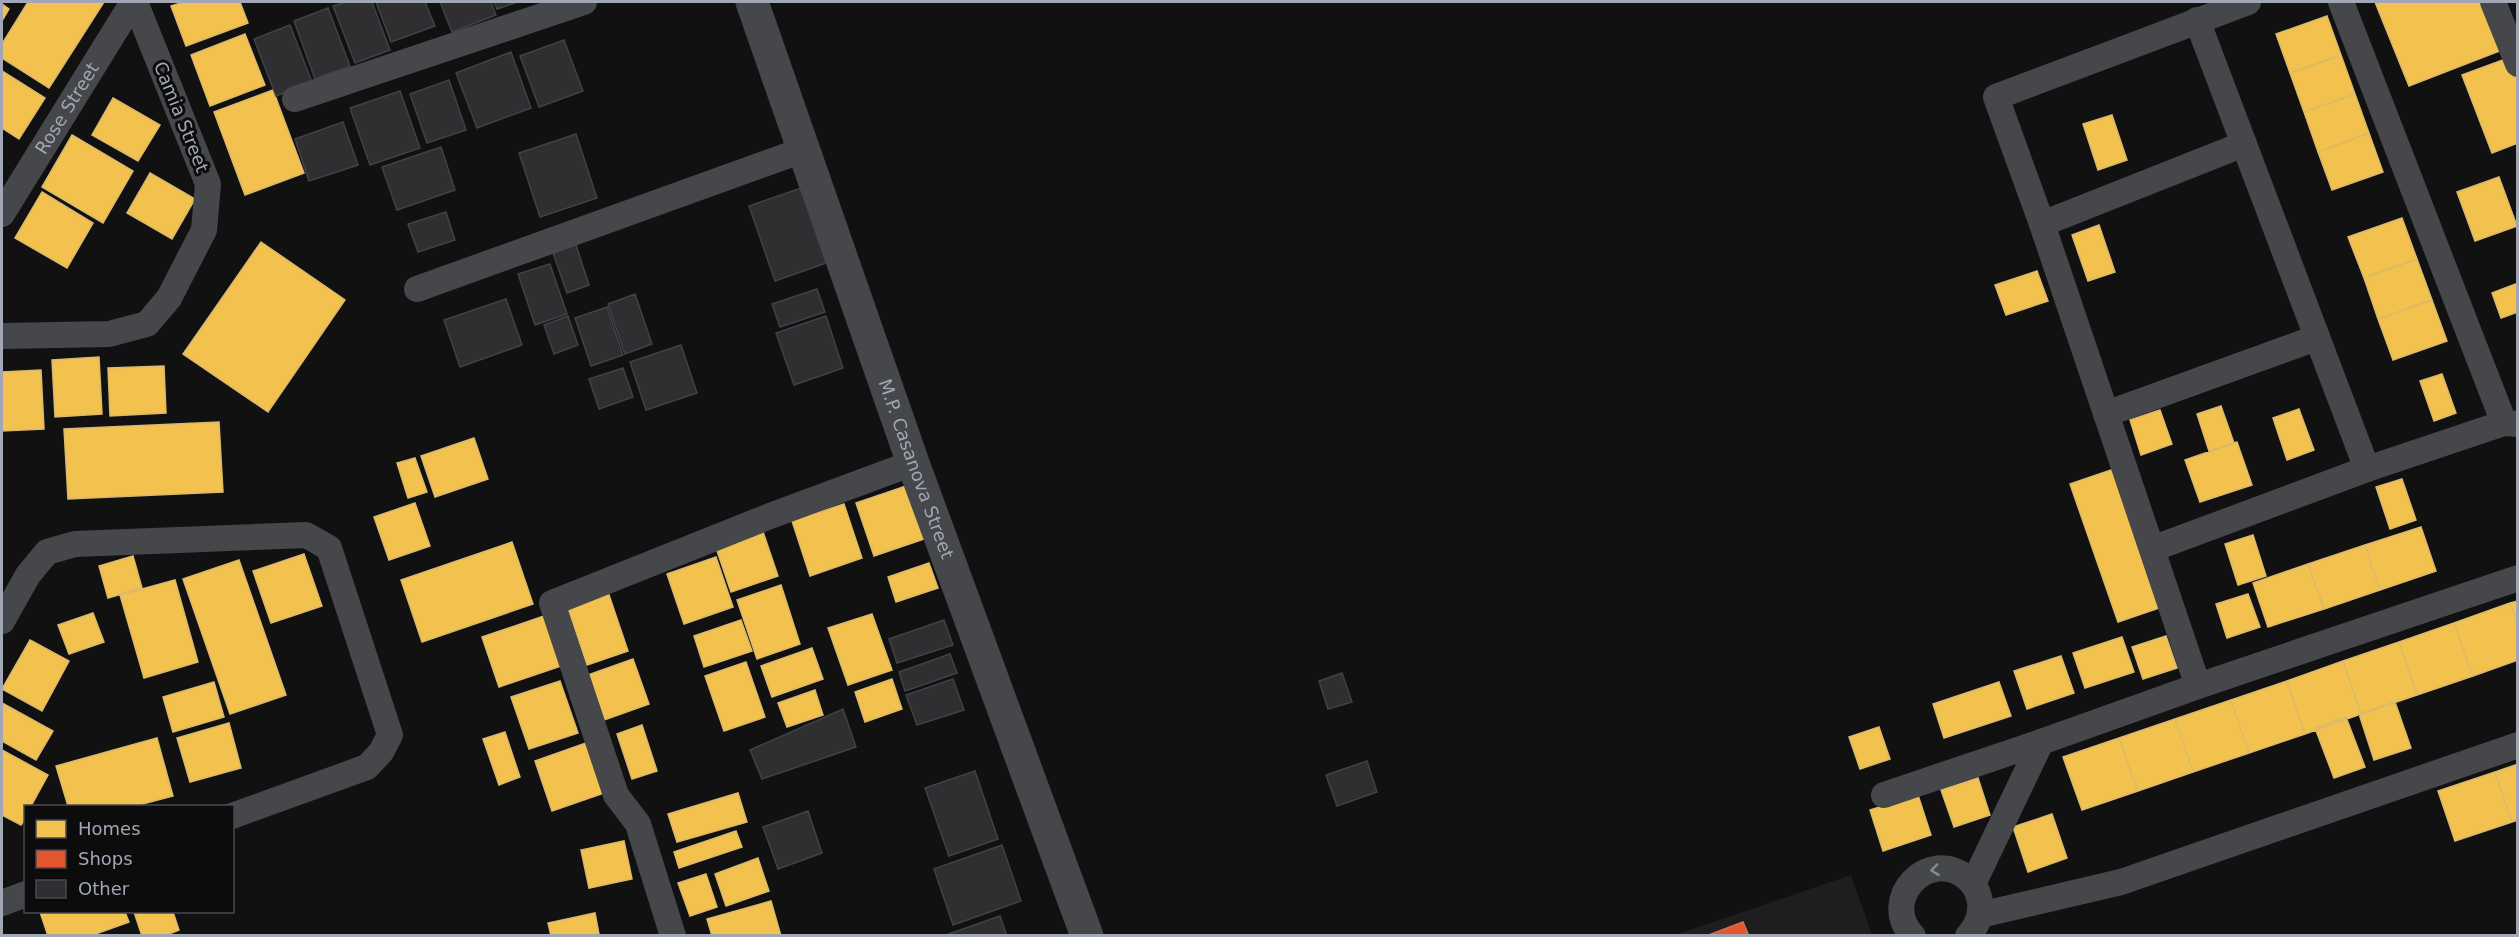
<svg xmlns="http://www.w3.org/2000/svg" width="2519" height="937" font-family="'DejaVu Sans',sans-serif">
<rect width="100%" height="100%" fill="#111112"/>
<!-- built -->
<path fill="#1e1e20" d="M1851,875L1872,935L1672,936Z"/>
<!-- homes -->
<path fill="#f2c14e" stroke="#dab96d" stroke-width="1.5" d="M28,2H104L49,88L2,58V44Z
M184,2H240L248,23L186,46L171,6Z
M2375,2H2488L2507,48L2409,86Z
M2,4L9,9L2,21Z
M2327,16L2341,55L2290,73L2276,34Z
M245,34L265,85L210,106L191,55Z
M2341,55L2355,94L2304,112L2290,73Z
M2511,57L2518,75V143L2492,153L2462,75Z
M2,71L45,98L19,139L2,128Z
M273,90L304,173L245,195L214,112Z
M2355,94L2369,133L2318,152L2304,112Z
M113,98L160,125L138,161L92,135Z
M2112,115L2127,160L2098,170L2083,124Z
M2369,133L2383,172L2332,190L2318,152Z
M72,135L133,171L103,223L42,187Z
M150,173L195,199L172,239L127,213Z
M2499,177L2517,226L2475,241L2457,192Z
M42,192L93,223L67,268L15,238Z
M2402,218L2417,259L2364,278L2348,237Z
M2099,225L2115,272L2088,281L2072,235Z
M261,242L345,300L268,412L183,354Z
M2417,259L2432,300L2378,319L2364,278Z
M2037,271L2048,301L2006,315L1995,285Z
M2518,283V312L2501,318L2492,293Z
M2432,300L2447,341L2393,360L2378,319Z
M99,357L102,414L55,417L52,360Z
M164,366L166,413L110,416L108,368Z
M41,370L44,429L2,431V372Z
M2442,374L2456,413L2434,421L2420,381Z
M2221,406L2234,443L2209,451L2197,414Z
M2299,409L2314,450L2287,460L2273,418Z
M2160,410L2172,444L2141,455L2130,420Z
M219,422L223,492L68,499L64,429Z
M474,438L488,479L435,497L421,456Z
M2237,442L2252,485L2200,502L2185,460Z
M415,458L427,492L408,498L397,463Z
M2114,469L2162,607L2118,622L2070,484Z
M2402,479L2416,520L2390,529L2376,487Z
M909,485L927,538L874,556L856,503Z
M415,503L430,546L389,560L374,517Z
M844,504L862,558L810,576L792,521Z
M761,526L778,576L731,592L714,542Z
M2421,527L2436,571L2380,590L2365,545Z
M2253,535L2266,576L2238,585L2225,544Z
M512,542L533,604L422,642L401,580Z
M2365,545L2380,590L2324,609L2308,564Z
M304,554L322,606L271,623L253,571Z
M133,556L142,588L108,598L99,566Z
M716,557L733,607L684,624L667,574Z
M239,560L286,695L230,714L183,579Z
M929,563L938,588L896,602L888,577Z
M2308,564L2324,609L2268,627L2253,583Z
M175,580L198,662L144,678L120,595Z
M781,585L800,644L757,659L737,600Z
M607,589L628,651L587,665L566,603Z
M2248,594L2260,627L2227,638L2216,604Z
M2518,601V624L2510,603Z
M2510,603L2518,624V660L2473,676L2454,623Z
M93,613L104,642L69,654L58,625Z
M872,614L892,670L848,685L828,628Z
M544,616L561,666L499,687L482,637Z
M741,620L752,651L704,667L694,636Z
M2454,623L2473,676L2417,695L2399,642Z
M2166,636L2177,668L2143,679L2132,647Z
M2122,637L2134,672L2085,688L2073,653Z
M30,640L69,661L42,711L2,689Z
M2399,642L2417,695L2361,714L2343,661Z
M812,648L823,679L772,697L761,666Z
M2061,656L2074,693L2027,709L2014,671Z
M633,659L649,704L604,720L588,675Z
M2343,661L2361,714L2305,734L2287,681Z
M746,662L765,717L724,731L705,676Z
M892,679L902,709L865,722L855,692Z
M560,681L578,733L529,749L511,697Z
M2287,681L2305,734L2249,753L2231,700Z
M214,682L224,717L173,732L163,697Z
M1999,682L2011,716L1944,738L1933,704Z
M815,690L823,715L787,727L778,703Z
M2231,700L2249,753L2193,772L2175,719Z
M2395,702L2411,748L2374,760L2359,714Z
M2,703L53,731L36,760L2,741Z
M2346,717L2365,767L2334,778L2315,728Z
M2175,719L2193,772L2138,791L2119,738Z
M229,723L241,768L190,782L177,738Z
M642,725L657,771L632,779L617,734Z
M1879,727L1890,759L1860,769L1849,737Z
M505,732L520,777L499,785L483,739Z
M157,738L173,796L135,806H68L56,766Z
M2119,738L2138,791L2082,810L2063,757Z
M586,743L604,793L552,811L535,761Z
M2,750L48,775L31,806H26V817L21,825L2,815Z
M2518,764V820L2512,822L2495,772Z
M2495,772L2512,822L2455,841L2438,791Z
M1978,778L1990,815L1954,827L1941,790Z
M738,793L747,822L677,842L668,814Z
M1918,795L1931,835L1883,851L1870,810Z
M2052,814L2067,858L2028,872L2013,827Z
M736,831L742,847L679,868L674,852Z
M624,841L632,879L589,888L581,850Z
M758,858L769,891L726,906L715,874Z
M706,874L717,907L690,916L678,883Z
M771,901L781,936H712L707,919Z
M40,912H125L129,922L90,936H48Z
M134,912H173L179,930L164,936H142Z
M595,913L599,934L551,936L548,923Z"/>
<!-- shops -->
<path fill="#e4572e" stroke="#d06f56" stroke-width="1.5" d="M1743,922L1749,936H1706Z"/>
<!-- building -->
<path fill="#2f2f31" stroke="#404246" stroke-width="1.5" d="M346,2H372L390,50L355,63L333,6Z
M376,2H425L435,26L391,42Z
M440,2H491L496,15L452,32Z
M494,2H518L497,9Z
M328,8L350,66L315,79L294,21Z
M290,25L312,82L276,96L254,39Z
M564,40L583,91L539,107L520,56Z
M511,52L531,108L477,128L456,73Z
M449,80L466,130L427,143L410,94Z
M400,91L420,148L370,165L350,108Z
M343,122L358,165L309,181L295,139Z
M576,134L597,198L540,217L519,153Z
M441,147L455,190L397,210L382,167Z
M804,187L829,262L775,281L749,206Z
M446,212L455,240L418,252L408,224Z
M576,245L589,285L567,293L553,253Z
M550,264L567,314L535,325L518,274Z
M817,289L825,312L780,327L772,304Z
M635,294L652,344L625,354L608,304Z
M506,299L522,345L460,367L444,320Z
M607,307L623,355L591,366L575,318Z
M568,316L578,345L554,354L544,325Z
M826,316L843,368L794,385L776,333Z
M681,345L697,393L646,410L630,362Z
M623,368L633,397L599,409L589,379Z
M944,620L953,645L897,663L889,639Z
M950,654L957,673L905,691L899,672Z
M1342,673L1352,702L1328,709L1319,681Z
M953,679L964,710L917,725L906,695Z
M843,709L856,747L762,779L750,750Z
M1367,761L1377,792L1337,806L1326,775Z
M975,771L998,839L949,856L925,788Z
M808,811L822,853L778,869L763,827Z
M1002,845L1021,901L953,925L934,869Z
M1000,916L1007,936H943Z"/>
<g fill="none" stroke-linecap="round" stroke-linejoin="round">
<!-- minor -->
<g stroke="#45474b" stroke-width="26">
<path d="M2341,2L2504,423"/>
<path d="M2493,2L2518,64"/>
<path d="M2197,20L2367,469"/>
<path d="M295,99L584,2"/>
<path id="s1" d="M2,214L133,2"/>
<path d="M2042,224L2244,144"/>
<path d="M417,289L803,150"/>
<path d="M2,336L109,334L147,324L169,298L204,230L208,184L135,2"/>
<path d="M2106,414L2316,338"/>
<path d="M2152,549L2367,469L2504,423L2518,424"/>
<path d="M2,621L28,575L47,552L75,544L306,535L329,548L390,735L381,752L367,767L232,816"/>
<path d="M2198,686L2042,224L1996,97L2248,2"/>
<path d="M1884,795L2041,742"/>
<path d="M1973,884L2041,742L2198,686L2518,578"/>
<path d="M2,903L26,894"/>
<path d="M1980,915L2121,882L2518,745"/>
<path d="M673,936L638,824L616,795L552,603L770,516L913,463"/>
<path d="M1913,936C1878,900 1929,846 1967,878C1973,883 1977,889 1979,897C1983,912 1978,925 1968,936"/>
</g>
<!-- tertiary -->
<path stroke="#45474b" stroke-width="33" id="s2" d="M752,2L913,463L1087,936"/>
</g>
<!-- one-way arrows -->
<defs><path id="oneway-chevron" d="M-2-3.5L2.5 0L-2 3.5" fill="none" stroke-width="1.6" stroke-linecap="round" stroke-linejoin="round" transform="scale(1.5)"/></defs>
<use stroke="#858a94" href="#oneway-chevron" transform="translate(1935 870) rotate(173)"/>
<g text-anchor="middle" stroke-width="6" stroke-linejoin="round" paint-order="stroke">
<!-- street labels -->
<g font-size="18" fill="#a1a7b4" stroke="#0c0c0d">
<text dy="6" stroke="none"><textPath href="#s1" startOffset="124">Rose Street</textPath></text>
<text transform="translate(181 117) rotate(68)" y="6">Camia Street</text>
<text dy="6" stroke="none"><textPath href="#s2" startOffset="495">M.P. Casanova Street</textPath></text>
</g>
</g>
<!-- border -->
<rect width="2519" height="937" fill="none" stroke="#a1a7b4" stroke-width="6"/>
<!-- legend -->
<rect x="24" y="805" width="210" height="108" fill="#0c0c0d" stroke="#484a50" stroke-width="1.5"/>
<rect x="36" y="820" width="30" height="18" fill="#f2c14e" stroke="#484a50" stroke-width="1.5"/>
<text x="78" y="835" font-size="18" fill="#a1a7b4">Homes</text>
<rect x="36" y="850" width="30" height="18" fill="#e4572e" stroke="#484a50" stroke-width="1.5"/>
<text x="78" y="865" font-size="18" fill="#a1a7b4">Shops</text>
<rect x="36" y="880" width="30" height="18" fill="#2f2f31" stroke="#484a50" stroke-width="1.5"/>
<text x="78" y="895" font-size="18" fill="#a1a7b4">Other</text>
</svg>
